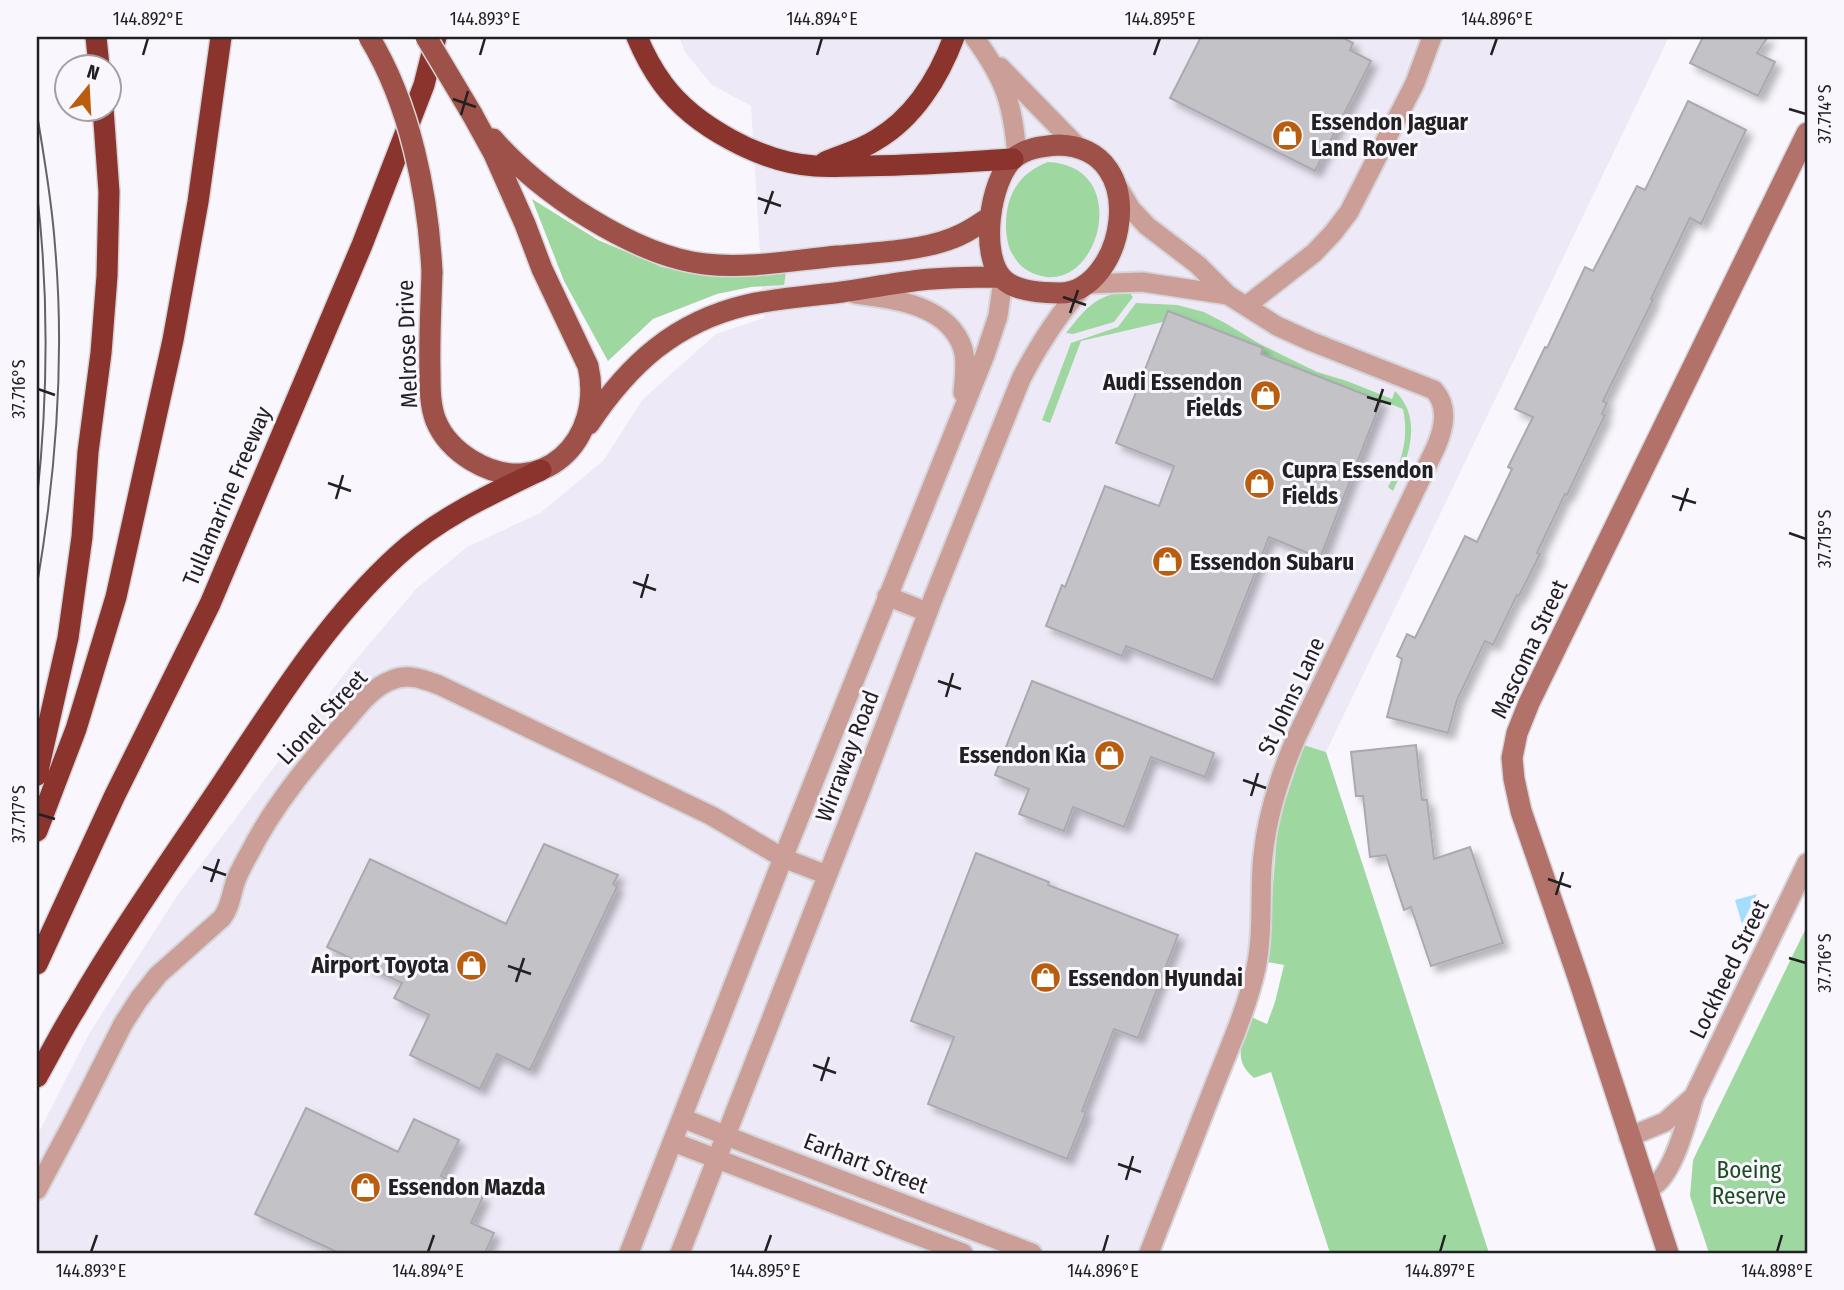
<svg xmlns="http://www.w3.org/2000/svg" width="1844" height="1290" font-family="'Fira Sans Condensed',sans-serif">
<defs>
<filter id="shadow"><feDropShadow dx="6" dy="6" stdDeviation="3.5" flood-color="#0004"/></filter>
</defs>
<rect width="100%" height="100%" fill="#f9f7fd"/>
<!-- built -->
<path fill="#eee9f6" d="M679,37H1669L1326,752L1305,745L1278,822L1274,891L1263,981L1240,1050L1157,1253H37V1136L90,1032L177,896L348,669L416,589L467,547L540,513L604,460L642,400L716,334L764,318L751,106L712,85L685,52Z"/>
<!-- green -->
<path fill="#9fd7a1" d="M1048,162C1135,166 1098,296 1038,275C1028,272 1018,265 1013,255C1008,248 1007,238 1006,230C1005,197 1017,174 1048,162Z
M532,199L598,240L662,267L721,277L786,272L784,285L751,287L717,294L653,319L608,361L564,281Z
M1122,292H1129L1133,297L1114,322L1073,334L1066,333C1084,311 1093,297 1122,292Z
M1136,303L1177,305L1204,312L1227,324L1258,343L1317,372L1347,381L1392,399L1395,391C1424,419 1408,460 1393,491L1388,487C1402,462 1409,438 1403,409L1261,354L1263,348L1168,311L1163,322L1081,341L1050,423L1042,420L1071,343L1118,327Z
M1304,745L1326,752L1489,1253H1330L1271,1072L1254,1078C1231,1059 1243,1041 1251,1017L1267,1024L1275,1002L1284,965L1267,962L1278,822Z
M1807,926V1253H1709L1690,1196L1693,1160Z"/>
<!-- water -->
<path fill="#a5ddfd" d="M1757,894L1742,924L1735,900Z"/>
<!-- building -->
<path fill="#c2c2c7" stroke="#aaa9af" stroke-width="2" filter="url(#shadow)" d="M1201,37H1341L1353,43L1350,50L1371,61L1315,171L1170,98Z
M1703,37H1768L1757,53L1775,62L1758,96L1690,63Z
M1688,101L1746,130L1701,224L1690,218L1651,299L1653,300L1603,401L1607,403L1602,414L1605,415L1567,495L1565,494L1537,553L1540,554L1519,596L1517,595L1493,645L1485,641L1457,700L1448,733L1387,717L1402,659L1397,656L1407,634L1415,638L1465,536L1477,542L1512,469L1508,467L1533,417L1515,409L1545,347L1547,348L1585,267L1593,271L1637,186L1645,190Z
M1168,311L1263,348L1261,354L1381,401L1320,558L1269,537L1213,680L1126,646L1122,656L1046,626L1062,585L1065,587L1105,486L1159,506L1174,466L1116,443Z
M1032,681L1214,753L1205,777L1151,757L1124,827L1073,807L1064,831L1019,814L1029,789L995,775Z
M1416,745L1422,800H1427L1434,859L1470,847L1503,943L1431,966L1411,907L1404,910L1386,855L1370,857L1363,796H1356L1351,752Z
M544,844L618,875L613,884L617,887L530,1070L497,1054L480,1089L410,1055L429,1015L394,998L402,983L327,947L370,859L506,924Z
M976,853L1049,882L1048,885L1178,935L1138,1038L1114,1029L1082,1111L1086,1112L1067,1159L928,1104L954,1037L911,1021Z
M306,1108L398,1152L414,1119L459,1140L441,1176L483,1197L471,1223L494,1233L485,1253H339L255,1214Z"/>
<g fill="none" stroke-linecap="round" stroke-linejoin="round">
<defs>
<path id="street" d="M974,37C1005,79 1013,104 1017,156
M1000,67L1077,146
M1116,184L1131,209L1147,226L1198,265L1228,295L1277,326L1310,341L1434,390C1449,407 1444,428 1436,447L1296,738C1278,780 1265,821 1262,867C1260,901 1263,934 1256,968C1247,1008 1230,1046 1215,1084C1193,1140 1171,1197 1149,1253
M1087,284L1142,282L1228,295
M855,294C895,299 949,305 963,349C967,363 964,379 963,393
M1246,306L1314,253L1333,233L1349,212L1415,83L1432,37
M887,596L927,612
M682,1118L752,1146L1032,1253
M1629,1137L1665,1122L1693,1097
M673,1142L963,1253
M1647,1189C1672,1183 1687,1119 1694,1096L1807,863
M37,1190L77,1115L123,1024L139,999L158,975L222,918C230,908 231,895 235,883C238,873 244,863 249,854C273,806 309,763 344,723C357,708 372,687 392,680C408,673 423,679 439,685L712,816L783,858L827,875
M629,1253L783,858L985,355L998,316L1003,280
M680,1253L860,792L934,596L1021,379C1038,346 1057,316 1082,288"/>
<path id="secondary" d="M1668,1253L1579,980L1521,811L1514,779L1512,758L1517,733L1529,703L1807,133"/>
<path id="primary" d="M493,139C538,192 635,256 705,264C749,269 795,260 838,256C874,253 920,251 953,238C967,233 978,225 990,217
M1059,145C1154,148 1124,294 1059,293C1042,293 1015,291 1003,279C979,255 990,180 1013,159C1025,148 1043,146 1059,145Z
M432,272C431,306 429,340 430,373C430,389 430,406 436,421C443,438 455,450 471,460C541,503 605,440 588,366L542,269L525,224L494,154L472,114
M589,424C629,364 675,322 747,305C778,298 811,296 842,292C869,288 895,283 921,280C948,277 975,277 1001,277"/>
<path id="highway" d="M96,37L99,66
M637,37C644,54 652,69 663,84C694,126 762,163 815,166C829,167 843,166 857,166C909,166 961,162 1013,159
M825,162C841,155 861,150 876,140C914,118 939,77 954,37
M37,775L68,638L82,537L88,452L101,353L107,276L109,192L103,108
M37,831L76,729L116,597L173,340L198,202L221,37
M37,964L115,795L210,604L362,245L424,85L436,37
M37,1077C50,1054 62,1030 76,1008C121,930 173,857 223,782C276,703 326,621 397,556C438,518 491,494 541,470"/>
</defs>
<!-- street casing -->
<use href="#street" stroke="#d6d5da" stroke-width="23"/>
<!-- secondary casing -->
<use href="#secondary" stroke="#d6d5da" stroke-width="24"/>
<!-- primary casing -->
<use href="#primary" stroke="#d6d5da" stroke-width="24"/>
<!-- highway casing -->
<use href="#highway" stroke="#d6d5da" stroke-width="24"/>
<!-- street -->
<use href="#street" stroke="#cb9e98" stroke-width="19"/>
<!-- secondary -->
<use href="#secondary" stroke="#b2726a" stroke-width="21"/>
<!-- primary -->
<use href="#primary" stroke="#9e5149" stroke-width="21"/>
<!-- highway -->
<use href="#highway" stroke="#8b332d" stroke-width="21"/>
<!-- tram -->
<path stroke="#636265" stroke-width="2" d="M37,114C44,157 52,201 55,246C65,359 56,473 37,585
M37,193C49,295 48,397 37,499"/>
<defs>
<path id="primary-bridge" d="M369,37C410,104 428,194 432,272
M426,37L472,114"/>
</defs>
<!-- primary-bridge casing -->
<use href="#primary-bridge" stroke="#d6d5da" stroke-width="24" stroke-linecap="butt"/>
<!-- primary-bridge -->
<use href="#primary-bridge" stroke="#9e5149" stroke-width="21"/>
</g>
<!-- ticks -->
<path fill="none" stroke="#212022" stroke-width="2.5" d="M143,55L148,38M480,55L485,38M817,55L822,38M1154,55L1160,38M1491,55L1497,38M453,99L476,107M1789,109L1806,114M461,115L468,91M758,198L781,206M765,214L773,191M1063,297L1086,305M1070,313L1078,290M38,389L55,395M1367,397L1391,404M1375,412L1383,389M328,483L351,491M1672,496L1696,503M336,499L343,475M1680,511L1688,488M1789,533L1806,539M633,582L656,590M641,598L648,574M938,681L961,689M946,697L953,673M1243,780L1266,788M1251,796L1258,773M38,814L55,819M203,867L226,875M1548,879L1571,887M211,882L219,859M1556,895L1563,872M1789,958L1806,963M508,966L531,974M516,982L524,958M813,1065L836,1073M821,1081L829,1057M1118,1164L1141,1172M1126,1180L1133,1156M91,1252L97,1235M428,1252L434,1235M765,1252L771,1235M1103,1252L1108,1235M1440,1252L1445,1235M1777,1252L1782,1235"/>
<!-- icons -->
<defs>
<symbol id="shop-disc" viewBox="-11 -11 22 22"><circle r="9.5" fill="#bb5d0e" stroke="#f9f7fd"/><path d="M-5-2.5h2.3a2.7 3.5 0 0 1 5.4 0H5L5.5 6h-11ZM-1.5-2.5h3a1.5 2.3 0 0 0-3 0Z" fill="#fff"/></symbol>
</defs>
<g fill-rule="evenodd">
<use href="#shop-disc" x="1270" y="118" width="35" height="35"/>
<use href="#shop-disc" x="1248" y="378" width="35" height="35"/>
<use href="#shop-disc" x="1242" y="466" width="35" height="35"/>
<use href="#shop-disc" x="1150" y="544" width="35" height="35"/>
<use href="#shop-disc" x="1092" y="738" width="35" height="35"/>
<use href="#shop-disc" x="454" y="948" width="35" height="35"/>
<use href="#shop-disc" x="1028" y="960" width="35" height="35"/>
<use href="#shop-disc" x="348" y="1170" width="35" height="35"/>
</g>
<g text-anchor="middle" stroke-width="6" stroke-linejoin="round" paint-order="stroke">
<!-- poi labels -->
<g font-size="23" font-weight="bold" fill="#212022" stroke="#f9f7fd" text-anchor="start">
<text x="1311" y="130">Essendon Jaguar<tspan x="1311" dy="26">Land Rover</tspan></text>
<text x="1242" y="390" text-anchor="end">Audi Essendon<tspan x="1242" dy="26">Fields</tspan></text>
<text x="1282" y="478">Cupra Essendon<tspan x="1282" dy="26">Fields</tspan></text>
<text x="1190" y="570">Essendon Subaru</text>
<text x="1086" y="763" text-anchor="end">Essendon Kia</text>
<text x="449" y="973" text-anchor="end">Airport Toyota</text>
<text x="1068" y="986">Essendon Hyundai</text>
<text x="388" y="1195">Essendon Mazda</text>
</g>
<!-- street labels -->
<g font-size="23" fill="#212022" stroke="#f9f7fd">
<text transform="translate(407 344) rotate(-92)" y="8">Melrose Drive</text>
<text transform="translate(227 496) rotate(-67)" y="8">Tullamarine Freeway</text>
<text transform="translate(1529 649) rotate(-65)" y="8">Mascoma Street</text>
<text transform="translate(1291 696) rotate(-65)" y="8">St Johns Lane</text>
<text transform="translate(322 717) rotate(-47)" y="8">Lionel Street</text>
<text transform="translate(847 756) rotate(-69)" y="8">Wirraway Road</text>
<text transform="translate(1729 969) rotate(-64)" y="8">Lockheed Street</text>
<text transform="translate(866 1163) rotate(21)" y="8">Earhart Street</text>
</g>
<!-- park labels -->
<g font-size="23" fill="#1a4d20" stroke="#f9f7fd">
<text x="1749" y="1178">Boeing<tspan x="1749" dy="26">Reserve</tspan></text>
</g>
</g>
<!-- border -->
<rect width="1844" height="1290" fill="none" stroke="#f9f7fd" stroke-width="77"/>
<!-- north arrow -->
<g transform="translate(88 88) rotate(18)"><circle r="33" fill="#f9f7fd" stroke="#a3a1a5" stroke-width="2"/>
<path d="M0-5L12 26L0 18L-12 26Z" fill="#bb5d0e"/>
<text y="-10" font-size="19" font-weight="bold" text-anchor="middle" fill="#212022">N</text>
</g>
<rect x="38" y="38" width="1768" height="1214" fill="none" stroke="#212022" stroke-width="2.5"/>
<g font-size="18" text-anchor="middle" fill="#212022">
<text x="148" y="25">144.892°E</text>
<text x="485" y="25">144.893°E</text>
<text x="822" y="25">144.894°E</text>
<text x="1160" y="25">144.895°E</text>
<text x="1497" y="25">144.896°E</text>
<text transform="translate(1825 114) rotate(-90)" y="6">37.714°S</text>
<text transform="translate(19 389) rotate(-90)" y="6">37.716°S</text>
<text transform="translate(1825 539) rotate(-90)" y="6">37.715°S</text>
<text transform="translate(19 814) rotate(-90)" y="6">37.717°S</text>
<text transform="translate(1825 963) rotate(-90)" y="6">37.716°S</text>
<text x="91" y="1277">144.893°E</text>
<text x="428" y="1277">144.894°E</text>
<text x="765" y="1277">144.895°E</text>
<text x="1103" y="1277">144.896°E</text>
<text x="1440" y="1277">144.897°E</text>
<text x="1777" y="1277">144.898°E</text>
</g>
</svg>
